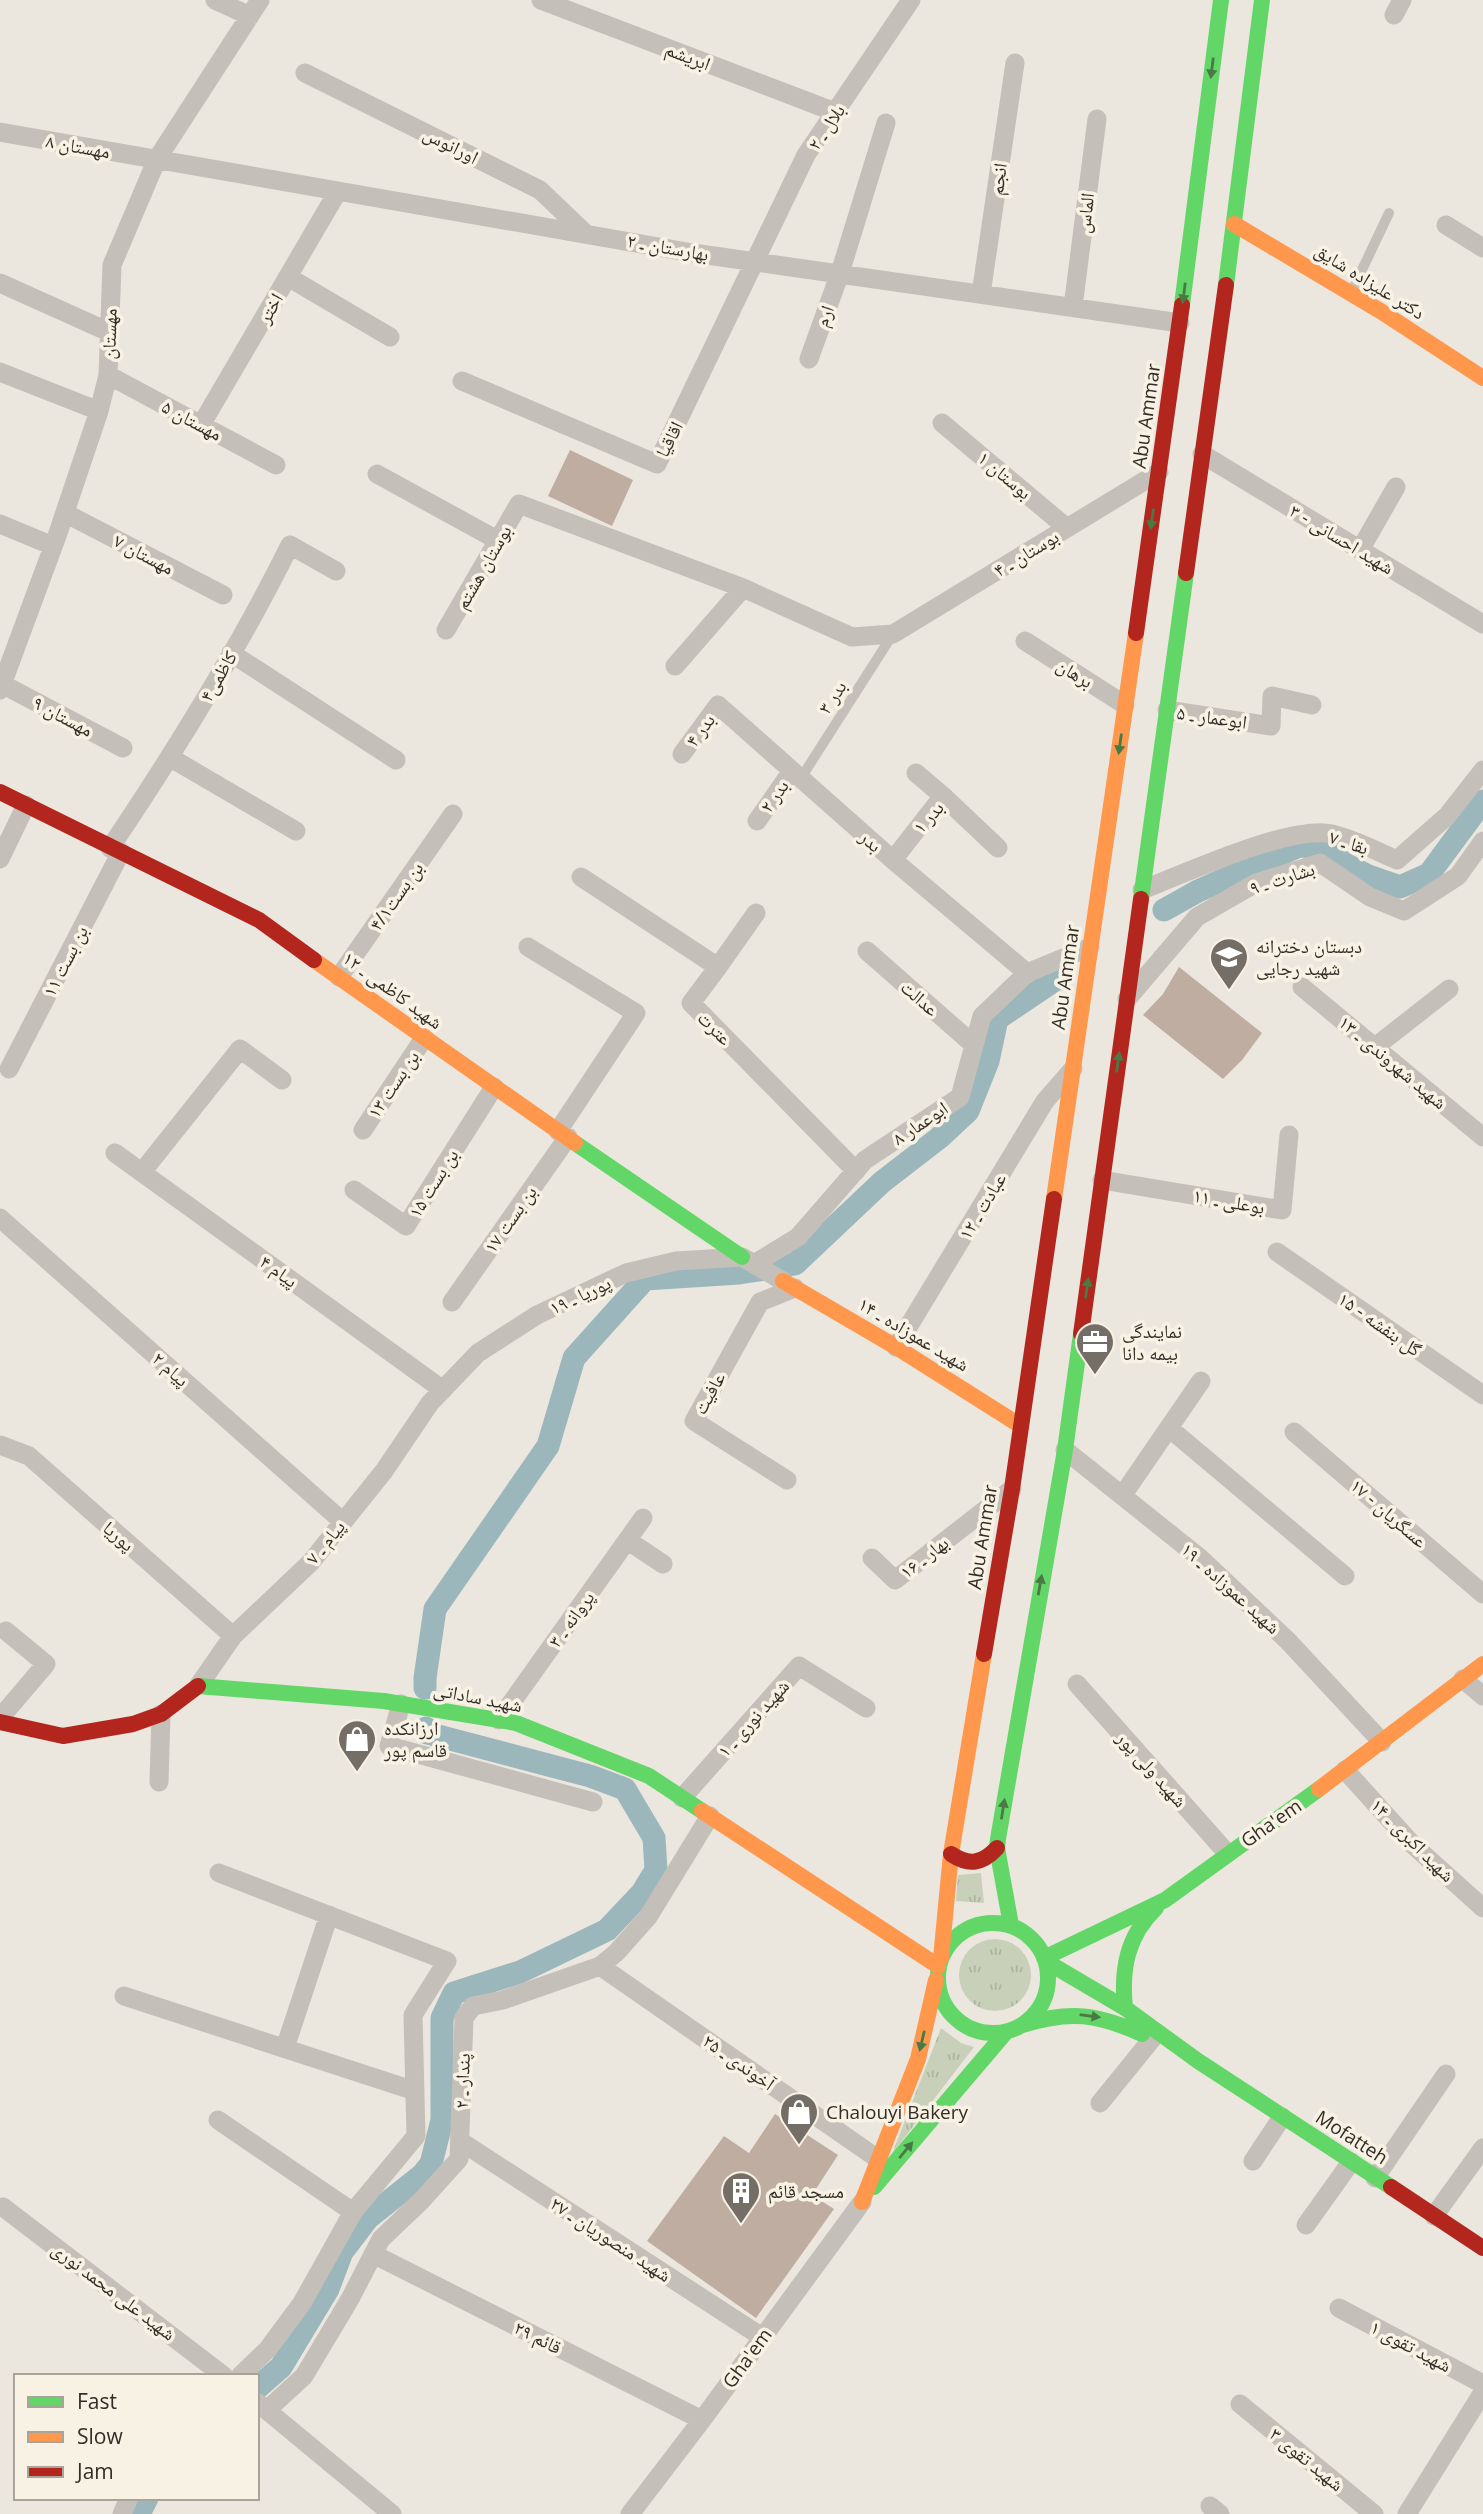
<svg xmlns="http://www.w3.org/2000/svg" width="1483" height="2514" font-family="'Open Sans','Noto Naskh Arabic',sans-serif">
<defs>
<pattern id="grass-tufts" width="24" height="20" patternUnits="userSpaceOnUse" patternTransform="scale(1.75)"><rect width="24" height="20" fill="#c9d0b9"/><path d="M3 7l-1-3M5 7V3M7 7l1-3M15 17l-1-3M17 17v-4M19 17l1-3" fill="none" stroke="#adb39f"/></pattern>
</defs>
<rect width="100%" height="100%" fill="#ebe7de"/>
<!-- grass -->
<path fill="url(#grass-tufts)" d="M981,1873L984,1903L956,1901L958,1875Z
M959 1975a36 36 0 1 1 72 0a36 36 0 1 1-72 0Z
M941,2028L961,2043L974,2047L892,2154Z"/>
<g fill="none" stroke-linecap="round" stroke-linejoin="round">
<!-- canal -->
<path stroke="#9cb7bb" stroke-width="23" d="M1164,910L1198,891L1299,846L1322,847L1345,864L1368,876L1400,887L1429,874L1483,801
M425,1688V1678L435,1609L548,1446L574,1358L645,1279L739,1273L795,1264L882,1182L939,1138L968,1111L988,1061L997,1019L1058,978
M257,2388L281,2367L328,2289L342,2252L368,2218L422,2175L431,2164L442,2120V2018L454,1993L520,1972L607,1930L642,1893L656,1870L654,1838L625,1789L590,1776L427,1733L426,1728
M139,2514L147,2498"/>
</g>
<!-- building -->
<path fill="#beada0" d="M570,450L633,480L612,526L548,496Z
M1179,967L1262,1033L1242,1060L1223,1079L1143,1015L1163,994Z
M775,2114L838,2155L812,2195L834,2209L756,2318L647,2241L724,2136L749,2153Z"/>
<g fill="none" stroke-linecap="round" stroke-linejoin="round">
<!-- lane -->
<path stroke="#c4bfb8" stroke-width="10" d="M1351,293L1389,213
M801,778L893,634"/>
<!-- street -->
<path stroke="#c4bfb8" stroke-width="19" d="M215,0L250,16
M541,0L835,112
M1394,15L1402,0
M305,73L540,190L585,233
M0,132L693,253L1180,323
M1446,225L1483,248
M288,277L390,337
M0,283L109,332
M981,294L1015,63
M1073,307L1097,119
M809,359L840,273L886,123
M0,372L99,411
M108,375L276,465
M462,381L657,464L806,155L911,0
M942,423L1067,528
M201,425L338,191
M1202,454L1483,624
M377,474L499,541
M65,513L223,595
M0,524L53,546
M1360,550L1396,487
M446,630L519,504L743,588L852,637L893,634L1159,472
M1025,641L1125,705
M231,653L396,760
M675,666L743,588
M2,684L123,748
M0,690L57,536L99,411L108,375L112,265L157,159L260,0
M1167,710L1271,726L1272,696L1312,705
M682,754L718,705L893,860L1027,973
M171,758L296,831
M916,773L943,796
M757,821L792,771
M110,848C176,750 238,650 290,545L336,571
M0,859L26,805
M893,860L943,796L998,848
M581,877L718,967L691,1003L856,1171
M1142,890C1184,874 1291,824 1332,834C1354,839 1376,851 1397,860L1447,816L1483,770
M528,947L636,1013L558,1131
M867,951L974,1045
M718,967L756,913
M339,977L453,814
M1302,987L1483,1137
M1127,999L1197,917L1256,883L1320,863L1370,897L1404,911L1458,876L1483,841
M1375,1047L1449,989
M9,1069L121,852
M363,1130L424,1038
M115,1153L443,1390
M142,1172L240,1049L282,1080
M1102,1180L1282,1210L1289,1135
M354,1190L406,1226L494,1087
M0,1218L342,1521
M1277,1252L1483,1395
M754,1264L798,1237L865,1160L960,1097L982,1016L1027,973L1090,947
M452,1302L568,1137
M896,1347L1045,1101L1073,1069
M1169,1428L1345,1576
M1294,1432L1483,1594
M0,1445L29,1456L233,1636
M1065,1450L1200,1558L1288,1641L1382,1742
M787,1480L694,1421L760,1302L795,1288
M1122,1496L1201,1381
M627,1540L663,1564
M872,1558L895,1580L1012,1489
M1463,1679L1483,1696
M1077,1684L1227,1853
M199,1685L233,1636L311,1562L384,1471L430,1403L478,1353L537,1315L626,1273L676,1261L742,1257L783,1281
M401,1704L389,1746L593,1802
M0,1718L46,1664L6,1631
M499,1720L643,1518
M1345,1770L1412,1844L1483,1908
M159,1782L161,1714
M682,1798L799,1666L866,1708
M219,1873L447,1961L413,2015L416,2136L353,2212L302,2303L268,2349L240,2376
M600,1966L878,2159
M124,1996L415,2091
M285,2048L329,1915
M1100,2103L1152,2039
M218,2120L353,2212
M460,2141L762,2337
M1253,2161L1282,2117
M1375,2178L1446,2074
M3,2207L224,2376
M1434,2216L1483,2148
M1306,2225L1351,2162
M373,2254L702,2420
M1339,2308L1483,2384
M258,2403L392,2514
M1240,2404L1374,2514
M267,2410L304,2376L350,2299L381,2239L422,2200L459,2159L464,2018L473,2006L503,2000L600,1966L616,1953L648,1917L710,1816
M1210,2506L1220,2514
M122,2514L129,2498
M630,2514L702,2420L862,2202
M1407,2514L1483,2392"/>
<!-- fast -->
<path stroke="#63d668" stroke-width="16" d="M1226,285L1262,0
M1182,305L1221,0
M1141,899L1186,573
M575,1143L742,1257
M198,1686L384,1701L516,1723L649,1776L702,1811
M938 1978a55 55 0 1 1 110 0a55 55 0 1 1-110 0Z
M1011,1925L997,1848L998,1839L1065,1450L1081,1334
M1044,1958L1165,1900L1319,1789
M1047,1962L1125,2008L1198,2061L1391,2187
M1125,2008C1121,1969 1127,1936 1156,1908
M1023,2025C1070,2010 1098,2014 1142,2034
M874,2187L1006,2032"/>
<!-- slow -->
<path stroke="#ff974d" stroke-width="16" d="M1234,224L1382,312L1483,378
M314,960L575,1143
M1054,1199L1136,633
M783,1281L896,1347L1021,1426
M1319,1789L1483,1664
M702,1811L938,1966
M941,1958L951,1854L984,1654
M862,2202L918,2059L936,1980"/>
<!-- jam -->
<path stroke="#b3261e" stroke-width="16" d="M1186,573L1226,285
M1136,633L1182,305
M0,792L259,920L314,960
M1081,1334L1141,899
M984,1654L1012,1489L1054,1199
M0,1722L63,1736L133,1724L161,1714L198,1686
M951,1854C969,1866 982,1864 997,1848
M1391,2187L1483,2248"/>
</g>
<!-- one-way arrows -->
<defs><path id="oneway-solid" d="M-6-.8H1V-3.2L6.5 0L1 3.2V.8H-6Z" transform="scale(1.75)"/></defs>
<g fill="#497944">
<use href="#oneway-solid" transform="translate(1212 68) rotate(97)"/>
<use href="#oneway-solid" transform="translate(1184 293) rotate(97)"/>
<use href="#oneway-solid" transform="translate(1152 519) rotate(98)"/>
<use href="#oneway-solid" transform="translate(1120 744) rotate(98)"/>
<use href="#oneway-solid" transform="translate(1118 1062) rotate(-82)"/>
<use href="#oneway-solid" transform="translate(1087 1288) rotate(-82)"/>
<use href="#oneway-solid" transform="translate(1040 1585) rotate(-80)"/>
<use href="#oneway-solid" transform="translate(1003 1809) rotate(-81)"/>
<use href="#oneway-solid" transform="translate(1090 2016) rotate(8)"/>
<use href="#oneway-solid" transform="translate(922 2041) rotate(103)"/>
<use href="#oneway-solid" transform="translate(906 2150) rotate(-50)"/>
</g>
<!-- icons -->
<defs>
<symbol id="school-pin" viewBox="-11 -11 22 30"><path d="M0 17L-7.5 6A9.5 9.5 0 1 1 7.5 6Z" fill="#746e67" stroke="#f8f2e5"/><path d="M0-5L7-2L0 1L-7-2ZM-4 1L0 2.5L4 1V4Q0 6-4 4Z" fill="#fff"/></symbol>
<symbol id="office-pin" viewBox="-11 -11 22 30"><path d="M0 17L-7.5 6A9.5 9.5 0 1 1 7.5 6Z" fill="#746e67" stroke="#f8f2e5"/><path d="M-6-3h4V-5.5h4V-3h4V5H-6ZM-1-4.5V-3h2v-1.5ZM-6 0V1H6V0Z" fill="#fff"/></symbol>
<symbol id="shop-pin" viewBox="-11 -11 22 30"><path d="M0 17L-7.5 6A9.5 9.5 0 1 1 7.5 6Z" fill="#746e67" stroke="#f8f2e5"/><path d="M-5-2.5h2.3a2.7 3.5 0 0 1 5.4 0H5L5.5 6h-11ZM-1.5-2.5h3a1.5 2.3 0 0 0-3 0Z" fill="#fff"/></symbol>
<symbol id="building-pin" viewBox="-11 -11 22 30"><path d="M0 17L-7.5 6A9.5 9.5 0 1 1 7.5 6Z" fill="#746e67" stroke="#f8f2e5"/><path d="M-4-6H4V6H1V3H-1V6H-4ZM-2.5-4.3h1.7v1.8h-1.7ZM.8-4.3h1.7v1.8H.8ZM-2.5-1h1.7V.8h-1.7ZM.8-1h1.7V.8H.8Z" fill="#fff"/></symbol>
</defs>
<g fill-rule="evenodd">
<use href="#school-pin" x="1207" y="935" width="44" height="60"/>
<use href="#office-pin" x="1073" y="1320" width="44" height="60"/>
<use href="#shop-pin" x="335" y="1717" width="44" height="60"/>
<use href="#shop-pin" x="777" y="2090" width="44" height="60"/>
<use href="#building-pin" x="719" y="2169" width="44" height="60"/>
</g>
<g text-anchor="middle" stroke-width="7" stroke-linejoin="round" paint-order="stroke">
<!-- street labels -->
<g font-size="19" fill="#342d27" stroke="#f8f2e5">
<text transform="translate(688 56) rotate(21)" y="7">ابریشم</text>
<text transform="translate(826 127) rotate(-56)" y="7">بلال ـ ۲</text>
<text transform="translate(451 145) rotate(27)" y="7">اورانوس</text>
<text transform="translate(78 146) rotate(10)" y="7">مهستان ۸</text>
<text transform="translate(998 179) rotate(-82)" y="7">انجم</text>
<text transform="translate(1085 213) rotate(-83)" y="7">الماس</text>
<text transform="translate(668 247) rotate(10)" y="7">بهارستان ـ ۲</text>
<text transform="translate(1370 281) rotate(32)" y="7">دکتر علیزاده شایق</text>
<text transform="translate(270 308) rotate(-60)" y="7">اختر</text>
<text transform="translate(824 316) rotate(-70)" y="7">ارم</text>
<text transform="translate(109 334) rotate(-88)" y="7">مهستان</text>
<text transform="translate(1146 416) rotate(-82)" y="7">Abu Ammar</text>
<text transform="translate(192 420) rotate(28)" y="7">مهستان ۵</text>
<text transform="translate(669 439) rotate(-63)" y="7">اقاقیا</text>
<text transform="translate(1005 475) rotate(40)" y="7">بوستان ۱</text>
<text transform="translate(1342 539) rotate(31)" y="7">شهید احسانی - ۳</text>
<text transform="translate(1026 553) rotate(-31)" y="7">بوستان ـ ۴</text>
<text transform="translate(144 554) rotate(28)" y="7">مهستان ۷</text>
<text transform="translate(483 567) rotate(-60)" y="7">بوستان هشتم</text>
<text transform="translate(1075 673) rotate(32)" y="7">برهان</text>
<text transform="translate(218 676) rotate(-60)" y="7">کاظمی۴</text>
<text transform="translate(832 697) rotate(-57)" y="7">بدر ۳</text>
<text transform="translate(63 716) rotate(28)" y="7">مهستان ۹</text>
<text transform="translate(1212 717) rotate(8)" y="7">ابوعمار ـ ۵</text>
<text transform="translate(700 730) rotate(-54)" y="7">بدر ۴</text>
<text transform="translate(774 796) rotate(-55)" y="7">بدر ۲</text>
<text transform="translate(928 817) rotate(-48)" y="7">بدر ۱</text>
<text transform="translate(871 841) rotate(42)" y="7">بدر</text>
<text transform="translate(1349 842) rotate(18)" y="7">بقا ـ ۷</text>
<text transform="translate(1282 878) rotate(-18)" y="7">بشارت ـ ۹</text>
<text transform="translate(396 896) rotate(-55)" y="7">بن بست۴/۱</text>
<text transform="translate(65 961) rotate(-63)" y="7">بن بست ۱۱</text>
<text transform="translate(1065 977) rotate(-82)" y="7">Abu Ammar</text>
<text transform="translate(393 990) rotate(36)" y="7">شهید کاظمی ـ ۱۲</text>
<text transform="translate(920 998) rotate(41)" y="7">عدالت</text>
<text transform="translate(715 1028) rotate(45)" y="7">عترت</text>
<text transform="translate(1393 1062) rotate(40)" y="7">شهید شهروندی ـ ۱۳</text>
<text transform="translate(393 1084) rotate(-56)" y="7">بن بست ۱۳</text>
<text transform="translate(920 1123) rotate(-34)" y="7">ابوعمار ۸</text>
<text transform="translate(433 1183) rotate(-58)" y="7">بن بست ۱۵</text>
<text transform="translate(1229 1201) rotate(10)" y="7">بوعلی ـ ۱۱</text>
<text transform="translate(982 1206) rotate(-59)" y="7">عبادت ـ ۱۲</text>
<text transform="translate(510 1219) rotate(-55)" y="7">بن بست ۱۷</text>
<text transform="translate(279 1271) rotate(36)" y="7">پیام ۴</text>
<text transform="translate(580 1295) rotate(-25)" y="7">پوریا ـ ۱۹</text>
<text transform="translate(1380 1324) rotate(35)" y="7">گل بنفشه - ۱۵</text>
<text transform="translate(914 1334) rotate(31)" y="7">شهید عموزاده ـ ۱۴</text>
<text transform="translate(171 1369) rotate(42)" y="7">پیام ۲</text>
<text transform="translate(709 1393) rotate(-61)" y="7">عافیت</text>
<text transform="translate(1389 1513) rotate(41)" y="7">عسگریان - ۱۷</text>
<text transform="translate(119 1536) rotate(41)" y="7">پوریا</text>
<text transform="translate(982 1537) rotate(-81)" y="7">Abu Ammar</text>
<text transform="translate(325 1542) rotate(-51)" y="7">پیام ـ ۷</text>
<text transform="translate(924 1557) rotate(-38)" y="7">بهار ـ ۱۶</text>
<text transform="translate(1231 1588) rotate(42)" y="7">شهید عموزاده ـ ۱۹</text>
<text transform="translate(571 1619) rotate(-54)" y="7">پروانه ـ ۳</text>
<text transform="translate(478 1697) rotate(11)" y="7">شهید ساداتی</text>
<text transform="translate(753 1718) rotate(-48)" y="7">شهید نوری ـ ۱</text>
<text transform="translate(1152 1769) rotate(48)" y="7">شهید ولی پور</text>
<text transform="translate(1271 1823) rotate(-35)" y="7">Gha'em</text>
<text transform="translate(1413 1840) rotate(45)" y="7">شهید اکبری ـ ۱۴</text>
<text transform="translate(739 2062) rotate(35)" y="7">آخوندی ـ ۲۵</text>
<text transform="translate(462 2081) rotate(-88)" y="7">پندار ـ ۲</text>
<text transform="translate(1352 2137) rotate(33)" y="7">Mofatteh</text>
<text transform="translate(611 2239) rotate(33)" y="7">شهید منصوریان ـ ۲۷</text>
<text transform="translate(114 2291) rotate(37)" y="7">شهید علی محمد نوری</text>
<text transform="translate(538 2337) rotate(27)" y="7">قائم ۲۹</text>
<text transform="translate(1411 2346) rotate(28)" y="7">شهید تقوی ۱</text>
<text transform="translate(747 2358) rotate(-54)" y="7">Gha'em</text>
<text transform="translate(1307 2459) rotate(39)" y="7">شهید تقوی ۳</text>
</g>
<!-- poi labels -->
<g font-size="19" fill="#342d27" stroke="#f8f2e5" text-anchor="start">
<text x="1256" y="953">دبستان دخترانه<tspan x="1256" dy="22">شهید رجایی</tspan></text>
<text x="1122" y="1338">نمایندگی<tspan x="1122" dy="22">بیمه دانا</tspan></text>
<text x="384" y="1735">ارزانکده<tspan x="384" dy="22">قاسم پور</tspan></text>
<text x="826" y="2119">Chalouyi Bakery</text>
<text x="768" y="2198">مسجد قائم</text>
</g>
</g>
<!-- legend -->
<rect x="14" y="2374" width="245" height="126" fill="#f8f2e5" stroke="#aaa399" stroke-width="2"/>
<rect x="28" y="2397" width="35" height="10" fill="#63d668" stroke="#aaa399" stroke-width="2"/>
<text x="77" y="2409" font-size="21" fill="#342d27">Fast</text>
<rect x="28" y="2432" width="35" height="10" fill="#ff974d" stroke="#aaa399" stroke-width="2"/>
<text x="77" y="2444" font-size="21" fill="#342d27">Slow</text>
<rect x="28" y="2467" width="35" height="10" fill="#b3261e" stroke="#aaa399" stroke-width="2"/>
<text x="77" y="2479" font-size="21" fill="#342d27">Jam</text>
</svg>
